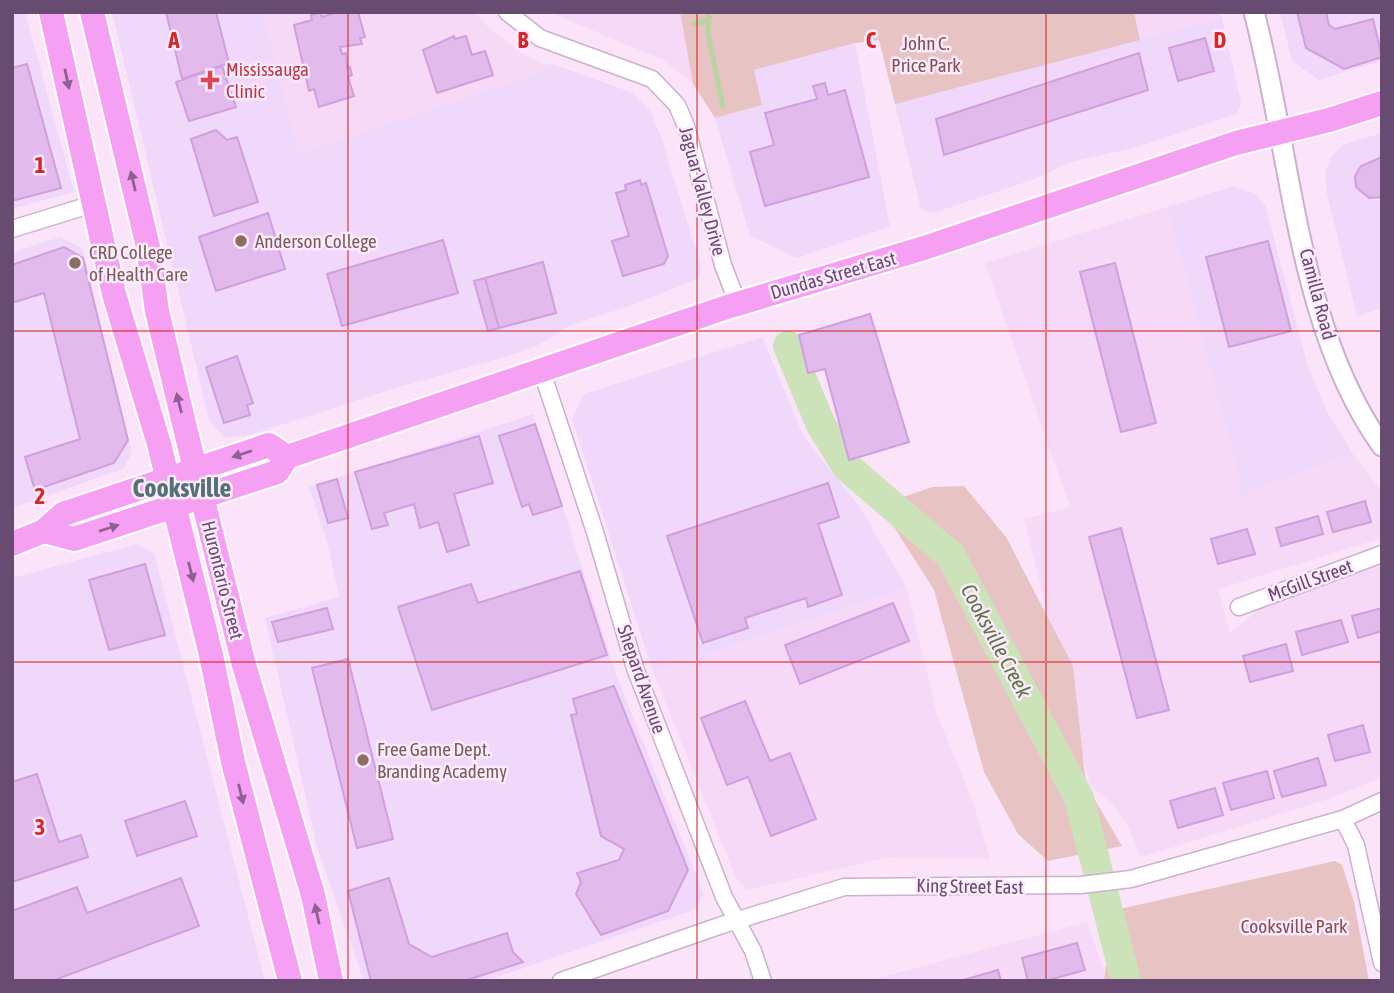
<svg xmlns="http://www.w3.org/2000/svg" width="1394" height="993" font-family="'Asap Condensed',sans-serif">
<rect width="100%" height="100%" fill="#fbe4fa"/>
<!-- residential -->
<path fill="#f6d9f7" d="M263,12H475L489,28L523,53L542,64H552L541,73L299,154Z
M549,12H680L693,84L663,60Z
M1134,12H1220L1222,18L1140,40Z
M1167,207L1243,494L1353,454L1382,492V538L1218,589L1230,633L1268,602L1382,565V777L1332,798L1141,857L1128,826L1112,804L1090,785L1024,519L1070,507L985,263Z
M907,588L937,715L972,799L990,859L885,858L748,890L737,880L653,672Z
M1087,922L1107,981H867Z"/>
<!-- commercial -->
<path fill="#f0d8fa" d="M12,12H25L74,192L12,209Z
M112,12H263L299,153L541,73L552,64L631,92L651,112L662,140L702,270L697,279L630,306L571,325L538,345L515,354L386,391L250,435L225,438L209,420Z
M1280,12H1382V61L1319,80L1292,61Z
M1222,18L1241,102L1237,114L1134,148L1070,162L1035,179L933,213L921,209L895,104Z
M855,43L890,227L797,258L750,236L715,118L762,105L753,70Z
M1382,133V308L1357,316L1327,194L1325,173L1331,157L1342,145Z
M1233,186L1255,194L1265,204L1307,363L1326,410L1353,454L1243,494L1167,207Z
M60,237L82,248L132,453L123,469L12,508V253Z
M762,337L803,435L861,509L907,588L653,672L572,419L584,394Z
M533,414L616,674L704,895L694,910L486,981H364L318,851L265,618L339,597L328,545L309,487Z
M137,544L154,553L265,981H12V578Z"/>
<!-- green -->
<path fill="#e7c3c4" d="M680,12H1134L1140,40L895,104L879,40L855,43L754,70L762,105L715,118L693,84Z
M964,486L1006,537L1073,666L1086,785L1122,846L1048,861L1018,834L984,772L934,590L880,505L932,487Z
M1335,861L1342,865L1354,902L1369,981H1104L1106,964L1109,962L1097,914Z"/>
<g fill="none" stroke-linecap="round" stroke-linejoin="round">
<!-- stream -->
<path stroke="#b8d4a0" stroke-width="5" d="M709,12L708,33L723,107
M694,24L708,20"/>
<!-- river -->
<path stroke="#cce3ba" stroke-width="30" d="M788,346L821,425L847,467L951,556L1079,798L1126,981"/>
</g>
<!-- building -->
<path fill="#e2bbec" stroke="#d19ee0" stroke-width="2" d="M166,12H216L229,63L182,79Z
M321,12L322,17L338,12H358L365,37L360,38L362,44L340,47L342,54L346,53L347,68L350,67L352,75L348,77L354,96L319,107L314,89L309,91L294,25L312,20L311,15Z
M1297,12H1326L1329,25L1335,29L1373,19L1382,57L1344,69L1306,48Z
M454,36L455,39L466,36L472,55L485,51L493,75L437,93L423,50Z
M1205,38L1214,71L1178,81L1169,48Z
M1139,53L1148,90L944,155L936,119Z
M27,64L61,188L12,201V68Z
M222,66L236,107L189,121L176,82Z
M825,83L828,95L845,90L869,177L765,206L750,152L774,145L765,113L817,99L813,86Z
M216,130L227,140L237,137L258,202L214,216L191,139Z
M1382,157V197L1369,198L1356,187L1355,176L1361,166Z
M640,180L641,185L646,183L668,256L664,264L623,276L612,241L629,236L616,193L626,190L625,185Z
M268,213L285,269L216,291L199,237Z
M443,240L458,293L342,326L327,274Z
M1268,241L1291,331L1229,347L1206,257Z
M64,247L83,258L128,440L114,463L35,490L25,457L80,439L44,293L12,303V265Z
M543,262L556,313L499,328L485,278Z
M1115,263L1156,423L1121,432L1080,272Z
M485,278L499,328L488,331L474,281Z
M870,314L909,442L849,460L825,369L808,373L799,335Z
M237,356L253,403L247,405L250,415L224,423L206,367Z
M535,424L562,506L533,515L529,504L522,507L499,436Z
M479,436L493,483L454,494L469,545L447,552L438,522L420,528L414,504L384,513L388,525L372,529L355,472Z
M337,479L348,518L328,523L317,485Z
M828,483L839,517L818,524L842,595L808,607L806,598L745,618L748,628L703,643L667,536Z
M1365,501L1371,522L1333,532L1327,512Z
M1318,516L1323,534L1281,546L1276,528Z
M1121,528L1169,710L1137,718L1089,537Z
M1247,529L1255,554L1218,564L1211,539Z
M145,564L165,635L109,650L89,580Z
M580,571L607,655L432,710L398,607L471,584L478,603Z
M893,603L909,641L800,684L785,645Z
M327,608L333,629L278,642L272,622Z
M1382,608V631L1358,638L1352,616Z
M1341,620L1348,642L1302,655L1296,632Z
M1286,644L1293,671L1250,682L1243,656Z
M348,659L393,839L357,848L312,668Z
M614,686L688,870L668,911L601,935L576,894L581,882L577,873L619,860L624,849L601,836L571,715L577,714L573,699Z
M745,701L770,761L790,753L816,819L771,836L748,777L727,785L701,718Z
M1363,725L1370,752L1335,761L1328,735Z
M1318,758L1326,785L1282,797L1274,771Z
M1267,771L1274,798L1231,810L1223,783Z
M37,774L59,842L81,835L88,857L12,882V782Z
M1215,788L1223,815L1178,828L1170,801Z
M185,801L197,836L137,856L125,821Z
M181,878L199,926L52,981H12V911L77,887L87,913Z
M389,878L409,944L432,957L507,933L513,952L523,962L464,981H371L348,891Z
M1077,943L1085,970L1045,981H1028L1022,958Z
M998,970L1001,981H960Z"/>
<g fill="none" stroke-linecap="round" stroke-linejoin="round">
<defs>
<path id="minor" d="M507,12L540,38L652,79L677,105L686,126L723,265L738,304
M12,229L93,204
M541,369L595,532L635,668L724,897L753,951L763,981
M1239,607L1382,554
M1343,819L1356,845L1382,963
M561,981L719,926L844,887L1081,885L1131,879L1343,819L1382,801"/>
<path id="tertiary" d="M1254,12C1291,150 1297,328 1382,446"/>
<path id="primary" d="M51,12L114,294L159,444L211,655L233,762L290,981
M92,12L148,247L157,311L187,436L244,665L313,895L331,981
M44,531L74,539L277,472L287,457L727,307L924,248L1236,143L1329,120L1382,103
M12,544L44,531L63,514L269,445L287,457"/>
</defs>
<!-- minor casing -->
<use href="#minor" stroke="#cbb0cf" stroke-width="19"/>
<!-- tertiary casing -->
<use href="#tertiary" stroke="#cbb0cf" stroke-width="23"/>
<!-- primary casing -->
<use href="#primary" stroke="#fff" stroke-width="28"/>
<!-- minor -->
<use href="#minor" stroke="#fff" stroke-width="16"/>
<!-- tertiary -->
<use href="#tertiary" stroke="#fff" stroke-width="19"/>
<!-- primary -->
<use href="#primary" stroke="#f6a0f4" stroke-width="24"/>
</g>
<!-- one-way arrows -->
<defs><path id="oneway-solid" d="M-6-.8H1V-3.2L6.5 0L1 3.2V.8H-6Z" transform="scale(1.75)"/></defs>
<g fill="#8c6092">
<use href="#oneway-solid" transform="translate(67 79) rotate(78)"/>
<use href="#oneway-solid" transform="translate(133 181) rotate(-103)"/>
<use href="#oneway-solid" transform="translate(179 403) rotate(-104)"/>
<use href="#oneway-solid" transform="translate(242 454) rotate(162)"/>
<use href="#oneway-solid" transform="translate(109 528) rotate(-18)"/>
<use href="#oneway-solid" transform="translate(191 572) rotate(76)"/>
<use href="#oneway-solid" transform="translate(241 794) rotate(76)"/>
<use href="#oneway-solid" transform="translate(317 914) rotate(-102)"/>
</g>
<!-- grid -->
<path fill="none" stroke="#d62828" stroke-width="2" stroke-opacity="0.55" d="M348,12V981M697,12V981M1046,12V981M12,331H1382M12,662H1382"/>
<!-- markers -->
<path fill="#e0444e" stroke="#feeafe" stroke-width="2.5" d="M206.5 69.5h7v7h7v7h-7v7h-7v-7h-7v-7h7z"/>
<g fill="#8d6e63" stroke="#feeafe" stroke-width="2.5">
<circle cx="241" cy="241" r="7"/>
<circle cx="75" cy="263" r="7"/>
<circle cx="363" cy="760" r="7"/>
</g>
<g text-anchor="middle" stroke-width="5" stroke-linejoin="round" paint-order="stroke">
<!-- park labels -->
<g font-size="19" fill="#824f4a" stroke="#feeafe">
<text x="926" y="50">John C.<tspan x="926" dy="22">Price Park</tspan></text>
<text x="1294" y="933">Cooksville Park</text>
</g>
<!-- health labels -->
<g font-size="19" fill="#be3a42" stroke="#feeafe" text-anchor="start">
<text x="226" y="76">Mississauga<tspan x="226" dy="22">Clinic</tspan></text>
</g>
<!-- street labels -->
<g font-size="19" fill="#684b71" stroke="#feeafe">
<text transform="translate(703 191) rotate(75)" y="7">Jaguar Valley Drive</text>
<text transform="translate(833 275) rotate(-16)" y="7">Dundas Street East</text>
<text transform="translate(1318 294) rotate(75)" y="7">Camilla Road</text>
<text transform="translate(223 580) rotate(76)" y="7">Hurontario Street</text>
<text transform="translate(1310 580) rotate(-20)" y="7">McGill Street</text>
<text transform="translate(642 679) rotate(71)" y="7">Shepard Avenue</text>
<text transform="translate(970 886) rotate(1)" y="7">King Street East</text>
</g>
<!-- education labels -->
<g font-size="19" fill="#785e54" stroke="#feeafe" text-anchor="start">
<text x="255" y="248">Anderson College</text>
<text x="89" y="259">CRD College<tspan x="89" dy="22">of Health Care</tspan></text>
<text x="377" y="756">Free Game Dept.<tspan x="377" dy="22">Branding Academy</tspan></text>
</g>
<!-- water labels -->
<g font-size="21" font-style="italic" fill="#587640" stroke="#feeafe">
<text transform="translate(996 641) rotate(62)" y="7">Cooksville Creek</text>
</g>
<!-- district labels -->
<g font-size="26" font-weight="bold" fill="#527273" stroke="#feeafe">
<text x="182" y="497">Cooksville</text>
</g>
</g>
<g font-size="23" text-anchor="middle" font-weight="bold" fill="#d62828" stroke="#feeafe" stroke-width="5" stroke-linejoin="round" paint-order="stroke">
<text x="174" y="48">A</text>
<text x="523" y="48">B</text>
<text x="871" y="48">C</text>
<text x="1220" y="48">D</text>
<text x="40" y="173">1</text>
<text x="40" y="504">2</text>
<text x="40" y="835">3</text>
</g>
<!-- border -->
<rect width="1394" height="993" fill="none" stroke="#684b71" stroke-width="28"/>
</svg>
